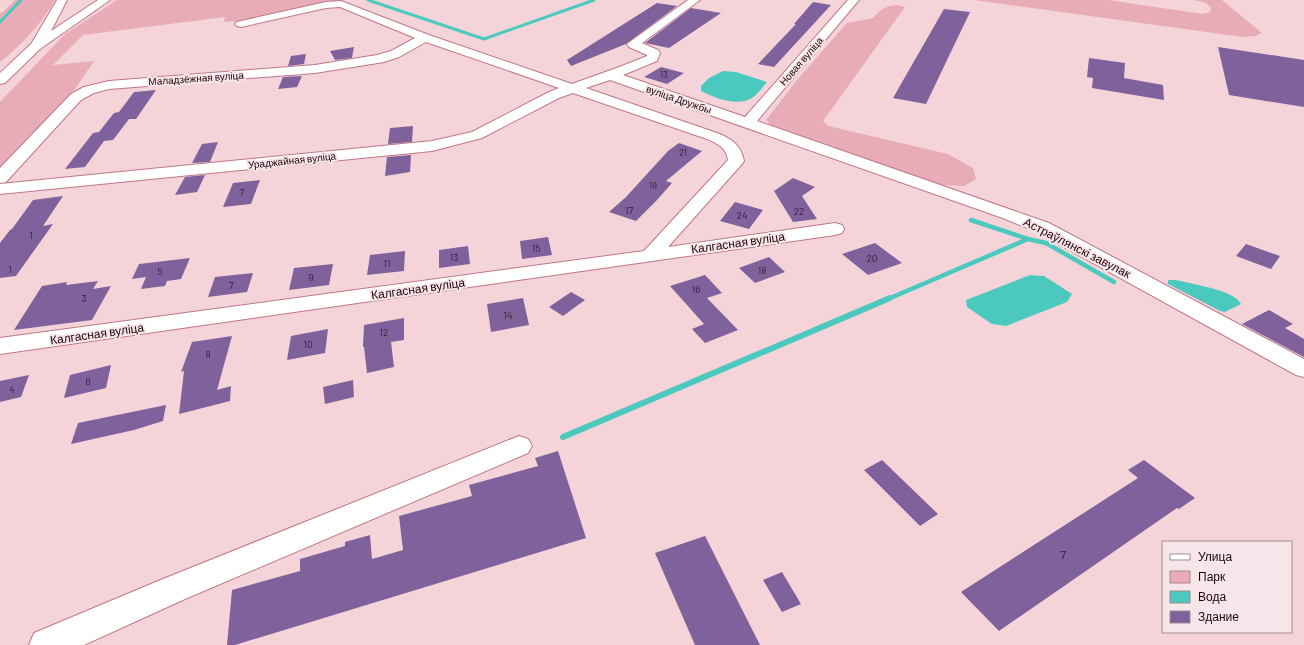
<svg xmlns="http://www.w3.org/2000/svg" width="1304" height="645" font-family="Barlow,sans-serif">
<rect width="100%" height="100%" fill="#f5d4d9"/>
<!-- green -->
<path fill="#e7acb7" d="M15,0H55C41,24 22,45 0,62V13L3,12Z
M117,0H345L250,20L224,22L225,17L83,35L53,65L94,61L75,89L0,170V102L65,34Z
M974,0H1108L1203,14L1210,12L1211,8L1206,3L1194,0H1222L1262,33L1255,36L1243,37Z
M897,5L905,7L823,121L828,126L948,154L973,168L976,179L964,186L943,185L772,126L766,120L797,80L847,23L873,18L881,10L889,6Z"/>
<!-- water -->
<path fill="#4bc9be" d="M723,71L736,72L767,82C763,87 758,94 752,98C737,107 715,98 701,91V86L709,78Z
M1030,275L1044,276L1072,294L1067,302L1006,326L992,324L967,307L966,300Z
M1168,280H1176C1191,284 1235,290 1241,304L1225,312L1220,311L1168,284Z"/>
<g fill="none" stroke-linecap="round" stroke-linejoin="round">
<!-- stream-far2 -->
<path stroke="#4bc9be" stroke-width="3" d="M368,0L484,39L594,0
M0,22L21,0"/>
<!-- stream-far1 -->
<path stroke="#4bc9be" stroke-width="4.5" d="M971,220L1028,239
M888,299L1028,239L1046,243L1114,282"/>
<!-- stream -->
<path stroke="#4bc9be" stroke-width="6" d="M563,437L890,298"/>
</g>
<!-- building -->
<path fill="#7f619c" d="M813,2L831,5L774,67L758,64L796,24H794Z
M657,3L677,6L626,44L571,66L567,60Z
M691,8L721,13L669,48L645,43Z
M944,9L970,12L926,104L893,98Z
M354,47L352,58L335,60L330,51Z
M1218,47L1304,60V107L1229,95Z
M306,54L304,64L288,66L291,56Z
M1089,58L1125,63L1124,78L1163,85L1164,100L1092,88L1093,78L1087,77Z
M661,67L684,73L667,84L644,77Z
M302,76L297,87L278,89L283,77Z
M156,90L136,119H129L113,140L104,141L85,167L65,169L93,133L99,132L114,113L119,112L134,92Z
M413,126L412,142L388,144L390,128Z
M218,142L210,162L192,163L202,144Z
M679,143L702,151L666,181L672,183L657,200L636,221L609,212L626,197L668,151Z
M411,155L410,172L385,176L387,157Z
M205,175L197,192L175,195L185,177Z
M793,178L815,187L802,196L817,219L793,222L774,191Z
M260,180L251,204L223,207L233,183Z
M63,196L43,226L53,224L16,276L0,278V243L10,230L12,229L33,200Z
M735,202L763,210L749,229L720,221Z
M548,237L552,255L522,259L520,241Z
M875,243L902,263L868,275L842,254Z
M1246,244L1280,256L1271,269L1236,256Z
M468,246L470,264L439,268V250Z
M405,251L404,271L367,275L370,255Z
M769,257L785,272L755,283L739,268Z
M190,258L181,279L167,281L165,286L141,289L146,277L132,279L139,264Z
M333,264L329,285L289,290L294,268Z
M253,273L247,292L208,297L215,277Z
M705,275L722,293L707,298L738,330L705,343L692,329L704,324L670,286Z
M98,281L93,289L111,286L92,320L14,330L42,286L67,282L66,285Z
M571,292L585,300L563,316L549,307Z
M523,298L529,325L491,332L487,304Z
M1269,310L1293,324L1285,328L1304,339V357L1242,324Z
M404,318V340L391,342L394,367L367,373L364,347H363L364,325Z
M328,329L325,353L287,360L291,336Z
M232,336L217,390L231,386L230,401L179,414L184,371L181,372L192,342Z
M111,365L106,388L64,398L70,375Z
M29,375L21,397L0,402V381Z
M353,380L354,397L325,404L323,387Z
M166,405L163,421L134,430L71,444L78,423Z
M558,451L586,538L235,645H227L232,590L300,571V559L345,546V542L370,535L372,559L403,550L399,516L472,496L469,485L538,466L535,458Z
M882,460L938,514L920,526L864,470Z
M1144,460L1195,498L1179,509L1177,508L999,631L961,592L1138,478L1128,470Z
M705,536L760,645H695L655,553Z
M782,572L801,604L782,612L763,580Z"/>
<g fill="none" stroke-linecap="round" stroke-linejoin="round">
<defs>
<path id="minor" d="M688,0H700L642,43L658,50L660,53L657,61L623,75L745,117L848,0H859L757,121L1049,223L1304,359V377L1296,375L1035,231L1000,217L610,80L586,88L717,133C732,139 741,145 744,161L742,164L668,247L835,223L842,225L844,229L842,233L835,235L0,354V338L644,251L728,160C726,147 718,144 707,139L573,93L559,98L482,138L432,151L0,194V184L432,141L472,132L549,92L559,88L426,42L399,57L384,62L315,73L109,89L94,93L81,100L6,182L0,183V168L71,94L84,87L109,81L315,65L377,55L391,51L415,38L340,7L326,8L241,27L237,26L235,24L237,22L241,21L326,2L341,1L429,35L572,84L622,66L647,56V55L629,47L627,44Z
M519,436L528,439L532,446L528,453L185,599L84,645H29L34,633L163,579Z"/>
<path id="major" d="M36,42L40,43L42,46L40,49L5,83L0,84V73L32,43Z"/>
<path id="highway" d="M57,0H67L51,31L98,0H110L40,49H32L30,46Z"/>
</defs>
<!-- minor casing -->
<use href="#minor" stroke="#c07685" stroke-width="2"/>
<!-- major casing -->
<use href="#major" stroke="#c07685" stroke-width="2"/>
<!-- highway casing -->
<use href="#highway" stroke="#c07685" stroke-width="2"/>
<!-- minor -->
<use href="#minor" fill="#fff" fill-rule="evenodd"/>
<!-- major -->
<use href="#major" fill="#fff" fill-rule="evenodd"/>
<!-- highway -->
<use href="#highway" fill="#fff" fill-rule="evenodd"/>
</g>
<g text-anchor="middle" stroke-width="4" stroke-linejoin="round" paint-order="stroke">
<!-- far-number labels -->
<g font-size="9" fill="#371c2f">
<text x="664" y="78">13</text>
<text x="683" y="156">21</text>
<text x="653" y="189">19</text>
<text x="242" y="196">7</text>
</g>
<!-- far-street labels -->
<g font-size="10" fill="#1f050b" stroke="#f7e6e9">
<text transform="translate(801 61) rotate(-49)" y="4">Новая вуліца</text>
<text transform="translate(196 78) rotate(-4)" y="4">Маладзёжная вуліца</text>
<text transform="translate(679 99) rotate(19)" y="4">вуліца Дружбы</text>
<text transform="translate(292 160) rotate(-6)" y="4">Ураджайная вуліца</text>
</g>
<!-- number labels -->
<g font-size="10" fill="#371c2f">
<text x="629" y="214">17</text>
<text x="799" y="215">22</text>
<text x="742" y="219">24</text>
<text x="31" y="239">1</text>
<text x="536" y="252">15</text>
<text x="454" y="261">13</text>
<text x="872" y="262">20</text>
<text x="387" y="267">11</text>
<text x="10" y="273">1</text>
<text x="762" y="274">18</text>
<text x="160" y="275">5</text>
<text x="311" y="281">9</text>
<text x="231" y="289">7</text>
<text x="696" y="293">16</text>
<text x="84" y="302">3</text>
<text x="508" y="319">14</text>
<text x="384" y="336">12</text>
<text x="308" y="348">10</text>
<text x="208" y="358">8</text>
<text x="88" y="385">6</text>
<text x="12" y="393">4</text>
</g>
<!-- street labels -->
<g font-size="12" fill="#1f050b" stroke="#f7e6e9">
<text transform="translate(738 243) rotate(-8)" y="4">Калгасная вуліца</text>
<text transform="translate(1077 248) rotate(27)" y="4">Астраўлянскі завулак</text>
<text transform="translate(418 289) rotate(-8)" y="4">Калгасная вуліца</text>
<text transform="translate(97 334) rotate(-8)" y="4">Калгасная вуліца</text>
</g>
<!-- near-number labels -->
<g font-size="12" fill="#371c2f">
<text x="1063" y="559">7</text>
</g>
</g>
<!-- legend -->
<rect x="1162" y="541" width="130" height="92" fill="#f7e6e9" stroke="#a18c90"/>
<rect x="1170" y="554" width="20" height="6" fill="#ffffff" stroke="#a18c90"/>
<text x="1198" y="561" font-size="12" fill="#1f050b">Улица</text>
<rect x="1170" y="571" width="20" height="12" fill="#e7acb7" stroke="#a18c90"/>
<text x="1198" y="581" font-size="12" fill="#1f050b">Парк</text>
<rect x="1170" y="591" width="20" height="12" fill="#4bc9be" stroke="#a18c90"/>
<text x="1198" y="601" font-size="12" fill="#1f050b">Вода</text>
<rect x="1170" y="611" width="20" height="12" fill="#7f619c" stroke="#a18c90"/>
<text x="1198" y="621" font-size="12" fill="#1f050b">Здание</text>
</svg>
